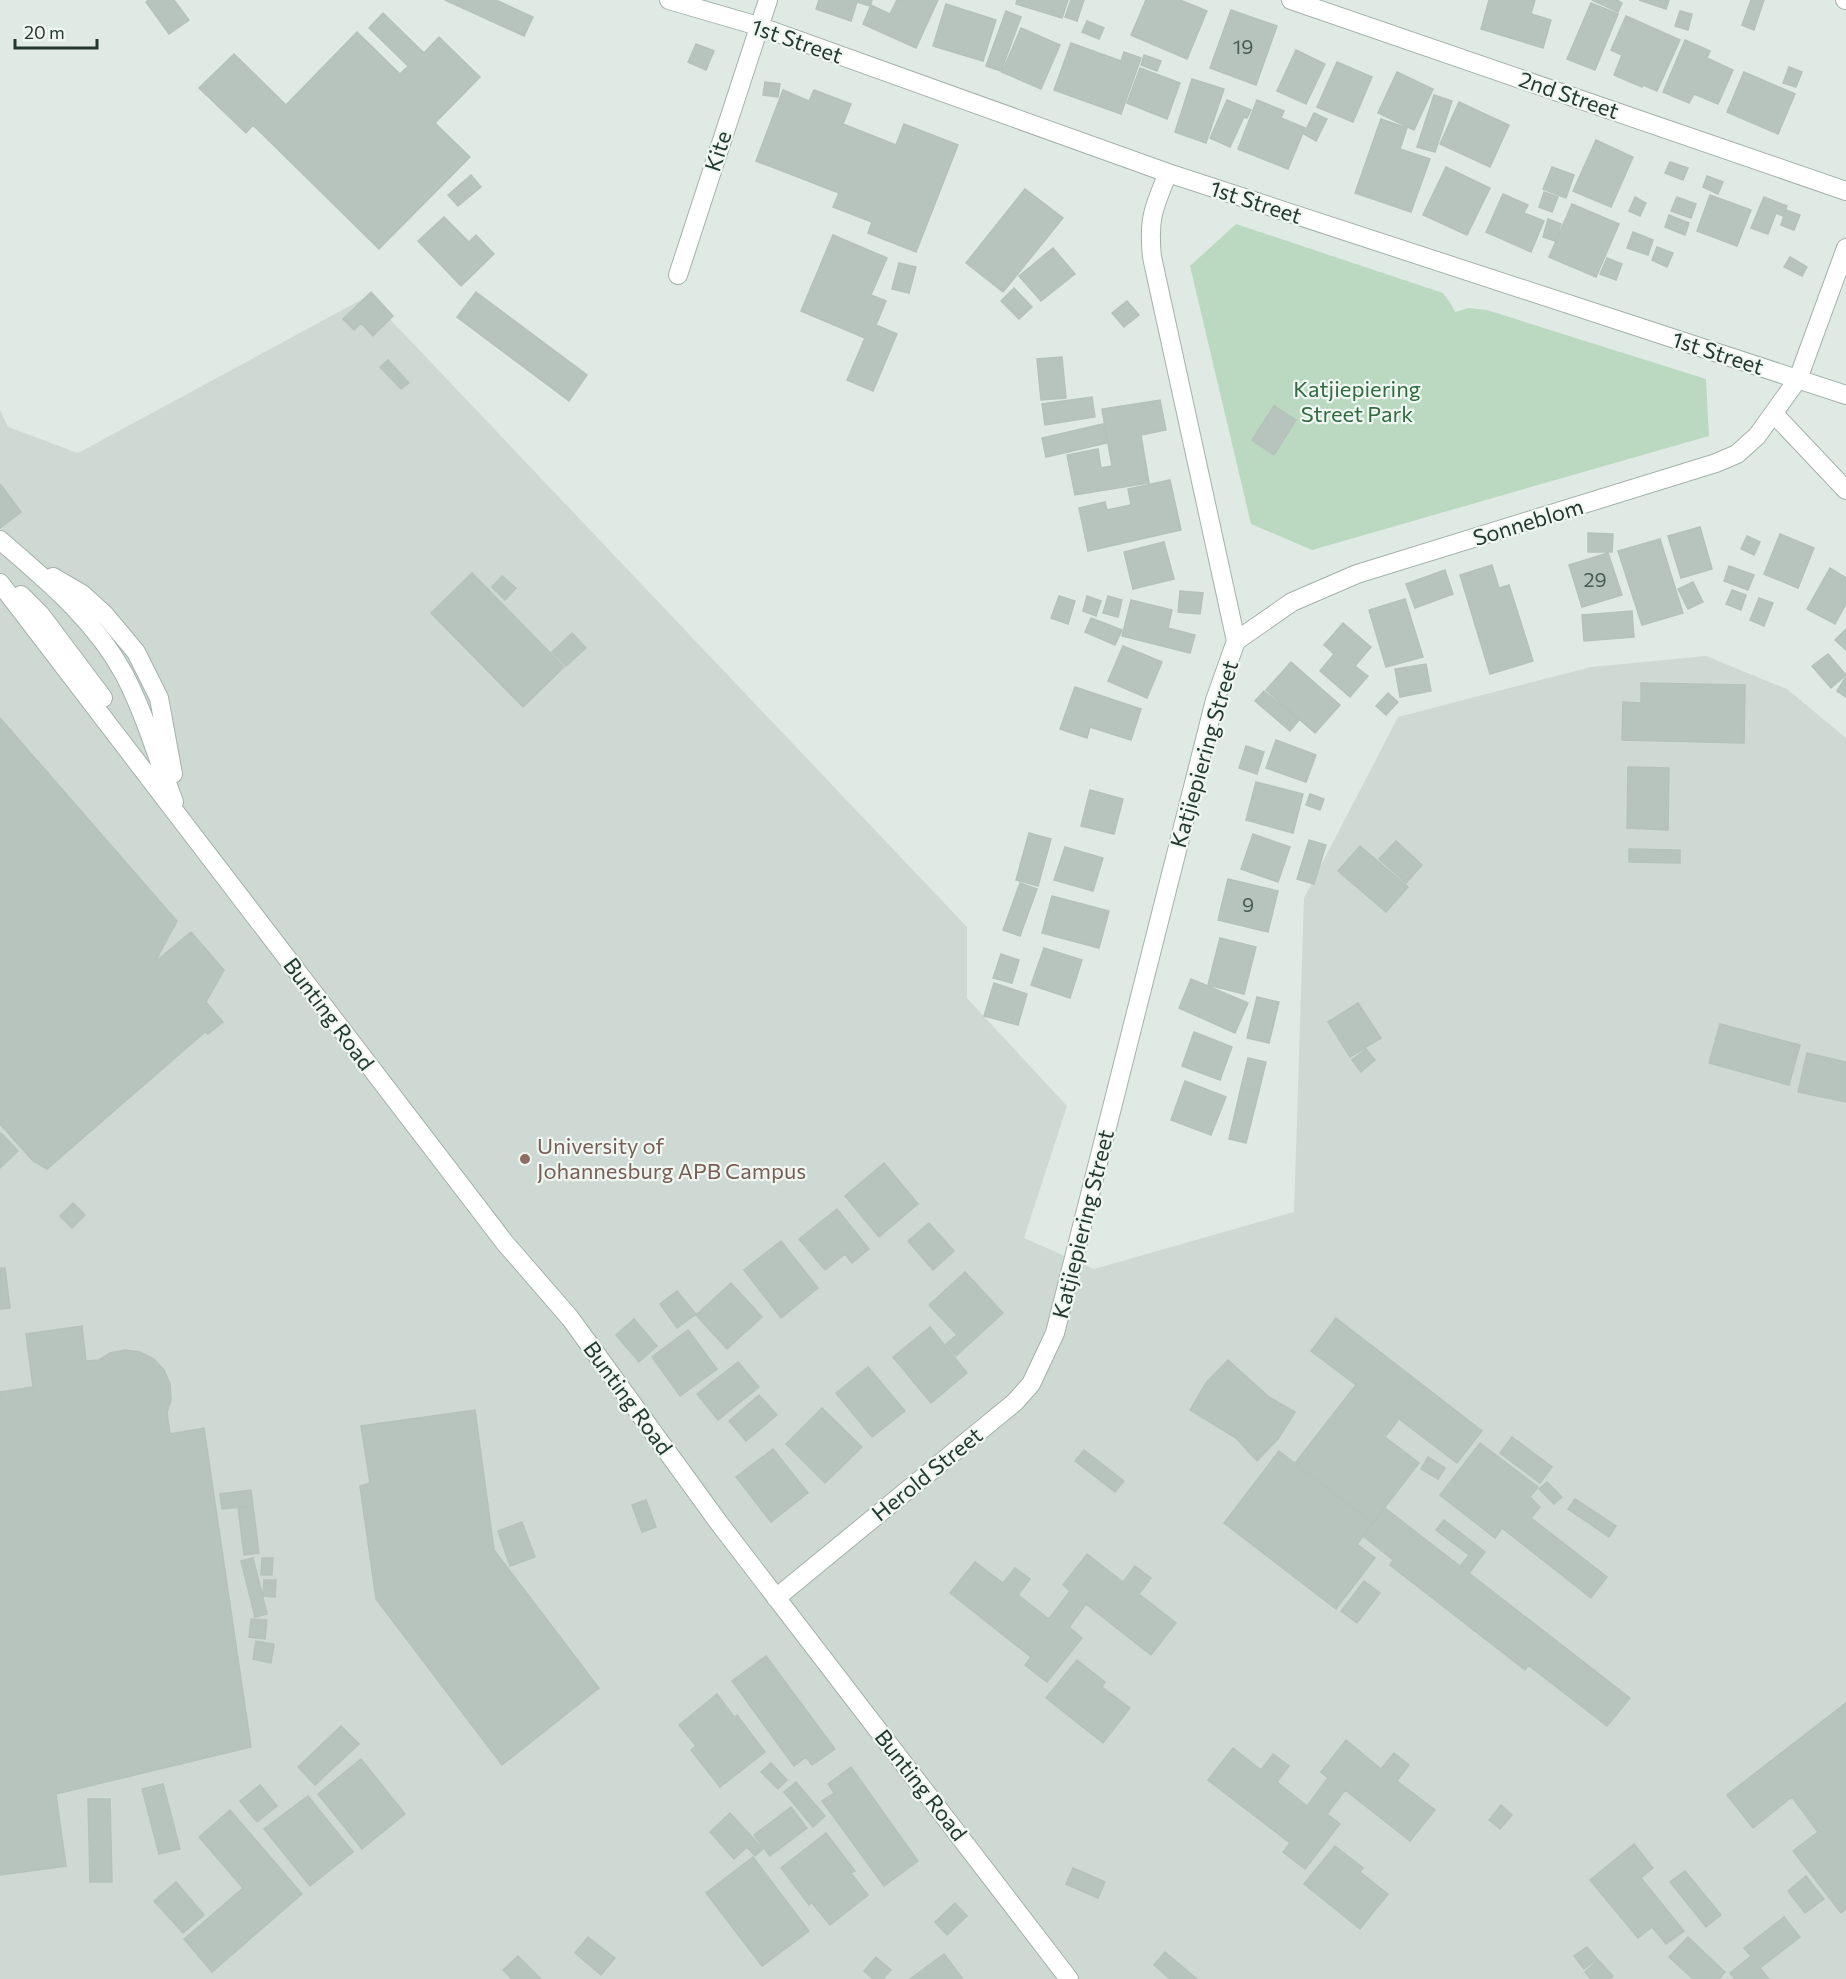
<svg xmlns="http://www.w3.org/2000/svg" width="1846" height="1979" font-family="Commissioner,sans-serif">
<rect width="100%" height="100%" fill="#e0eae5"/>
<!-- built -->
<path fill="#cfd9d3" d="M368,296L967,927V998L1067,1106L1024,1238L1094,1269L1294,1212L1304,898L1398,717L1591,667L1706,656L1787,689L1846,738V1979H0V410L8,427L78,453Z"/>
<!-- green -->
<path fill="#bbd9c0" d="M1236,224L1443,293L1451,304L1455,312L1469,308L1487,310L1706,379L1709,436L1312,550L1251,524L1190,266Z"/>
<!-- building -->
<path fill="#b6c4bd" stroke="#b4c2bb" stroke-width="1.5" d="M149,0H174L189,20L169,34L146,2Z
M445,0H496L533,17L524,36Z
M819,0H872L870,6L857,2L851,21L816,9Z
M897,0H938L916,48L863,24L871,5L890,14Z
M1017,0H1068L1062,18L1016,4Z
M1071,0H1084L1077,21L1065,17Z
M1146,0H1180L1207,11L1187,59L1131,35Z
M1489,0H1535L1531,14L1551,20L1543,48L1481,29Z
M1592,0H1617L1622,3L1618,12Z
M1639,0H1669L1666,9Z
M1751,0H1764L1754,30L1742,25Z
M1591,3L1618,14L1595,70L1567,59Z
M946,4L996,20L983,61L933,46Z
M1231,10L1277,26L1256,85L1210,68Z
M1006,11L1021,17L1001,71L986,66Z
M1680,11L1692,14L1688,30L1675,26Z
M383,13L424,53L439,37L480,77L435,123L470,157L379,249L253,125L246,133L199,88L234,54L286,105L357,32L400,74L408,66L369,28Z
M1626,16L1680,40L1657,91L1643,85L1642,87L1614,75L1622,55L1611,50Z
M1087,21L1104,28L1099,39L1082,32Z
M1021,28L1060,45L1041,89L1002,72Z
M1685,40L1710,51L1707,58L1733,70L1718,104L1694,94L1689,103L1663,92Z
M1071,43L1121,61L1124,52L1141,58L1121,114L1054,90Z
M696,44L714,51L706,70L688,62Z
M1296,50L1325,64L1306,104L1277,91Z
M1144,55L1161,61L1157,71L1141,65Z
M1337,62L1372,77L1353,122L1317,107Z
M1789,67L1802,72L1796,87L1783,83Z
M1140,68L1180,83L1167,119L1127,103Z
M1397,72L1433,89L1414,130L1378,113Z
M1744,72L1795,94L1778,134L1727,112Z
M1192,79L1224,89L1206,143L1175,132Z
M765,82L780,84L778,97L763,95Z
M783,90L809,101L814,90L851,104L843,124L896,145L904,124L958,145L916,252L868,233L872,222L833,207L839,193L756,161Z
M1434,95L1452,101L1435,152L1417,147Z
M1227,100L1251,110L1247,118L1244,117L1230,147L1210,138Z
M1257,100L1284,111L1281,118L1305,128L1288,169L1238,149Z
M1459,102L1509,125L1490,167L1440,144Z
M1314,113L1327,119L1316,141L1304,134Z
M1381,119L1407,128L1400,149L1430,159L1411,212L1355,193Z
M1596,140L1633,157L1611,207L1573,191Z
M1670,162L1688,168L1683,180L1665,173Z
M1446,167L1490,188L1467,235L1423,215Z
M1552,167L1574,175L1566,198L1543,189Z
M471,175L481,187L458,206L448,195Z
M1707,176L1723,182L1718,194L1703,187Z
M1025,189L1063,218L1003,292L966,263Z
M1544,192L1558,197L1552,212L1539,207Z
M1503,194L1528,205L1524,213L1544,221L1531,252L1486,232Z
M1710,195L1751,210L1737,246L1697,231Z
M1635,197L1646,203L1640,216L1629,211Z
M1677,197L1696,204L1691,218L1671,211Z
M1764,197L1787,206L1783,216L1776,213L1768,234L1751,228Z
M1572,204L1619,224L1596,277L1549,257Z
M1786,210L1800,215L1794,230L1781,225Z
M1669,215L1689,223L1685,235L1665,227Z
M444,217L469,242L476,235L494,254L461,286L418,241Z
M1548,219L1561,224L1555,241L1543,237Z
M1633,232L1653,240L1648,255L1627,248Z
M833,235L887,258L871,295L886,301L876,325L897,334L873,391L847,380L865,338L801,311Z
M1657,247L1673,253L1667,267L1652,260Z
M1053,248L1075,274L1041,301L1019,276Z
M1790,257L1807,267L1802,276L1784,267Z
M1607,258L1622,264L1616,280L1600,274Z
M899,263L916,267L909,293L892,289Z
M1014,288L1032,307L1019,319L1001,301Z
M371,292L393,316L373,336L361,323L354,330L343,319Z
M476,292L587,375L569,401L457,317Z
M1127,301L1139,315L1124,327L1112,313Z
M1062,357L1066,398L1041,400L1037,359Z
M388,360L409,383L401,389L380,367Z
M1092,397L1095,417L1045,425L1042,404Z
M1160,400L1166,430L1141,435L1149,483L1075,495L1067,455L1098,449L1101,468L1112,466L1102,409Z
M1274,406L1296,420L1274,455L1252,440Z
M1103,424L1107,443L1046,457L1042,438Z
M1170,480L1181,530L1088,551L1079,508L1105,502L1107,510L1131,505L1128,489Z
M1,485L21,512L0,528V486Z
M1700,527L1712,569L1681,578L1668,536Z
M1588,533L1613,534L1612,552H1588Z
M1780,534L1814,548L1798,588L1764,574Z
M1747,536L1760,542L1754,555L1741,549Z
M1660,539L1683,613L1642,625L1618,551Z
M1164,542L1174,579L1133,589L1124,552Z
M1608,553L1622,595L1582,607L1569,565Z
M1492,565L1499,588L1509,585L1533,661L1490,674L1460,575Z
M1729,566L1754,575L1748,590L1724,581Z
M1830,568L1846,578V604L1835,624L1807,609Z
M1445,570L1453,594L1415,608L1406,584Z
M472,573L564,667L523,707L431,613Z
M502,576L516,588L505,600L492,587Z
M1693,582L1703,602L1688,609L1678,589Z
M1732,590L1746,595L1741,610L1726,604Z
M1180,591L1203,593L1200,614L1178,612Z
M1059,596L1075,601L1068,624L1051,618Z
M1087,596L1101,601L1096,616L1083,611Z
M1108,596L1122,600L1118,617L1103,613Z
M1759,598L1773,603L1764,626L1750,620Z
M1405,599L1423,657L1386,667L1369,610Z
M1131,600L1172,610L1168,628L1195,635L1190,653L1122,636Z
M1632,611L1634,637L1584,641L1582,615Z
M1091,618L1122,630L1115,645L1085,632Z
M1343,623L1371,647L1355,666L1368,676L1350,697L1320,671L1334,654L1324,645Z
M1846,629V650L1835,640Z
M572,633L586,648L566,666L552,652Z
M1123,646L1162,662L1147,698L1108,681Z
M1828,654L1846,675L1831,688L1812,666Z
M1291,662L1340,705L1315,733L1266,690Z
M1426,664L1431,691L1400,697L1395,669Z
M1845,678L1846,679V697L1837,691Z
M1641,683L1745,685L1744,743L1622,740L1623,702L1641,703Z
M1075,687L1141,709L1131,740L1090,727L1087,738L1060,729Z
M1264,691L1299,720L1290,731L1255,701Z
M1388,693L1398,702L1386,715L1376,706Z
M0,718L177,921L155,962L191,932L224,970L206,1002L223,1022L208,1034L205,1032L47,1169L33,1161L0,1124Z
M1276,740L1316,755L1306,782L1266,768Z
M1246,746L1264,752L1257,774L1239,768Z
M1628,767L1669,768L1668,830L1627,828Z
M1256,782L1303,794L1293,833L1246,820Z
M1090,790L1123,799L1114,834L1081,826Z
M1310,794L1324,799L1320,810L1306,805Z
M1029,833L1051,839L1038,886L1016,880Z
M1253,834L1290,847L1278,882L1241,869Z
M1309,840L1326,845L1314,884L1297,879Z
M1396,841L1422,865L1406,883L1379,859Z
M1360,846L1408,887L1386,912L1338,871Z
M1065,847L1103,858L1093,891L1054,880Z
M1629,849L1680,850V863L1629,862Z
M1228,879L1278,891L1268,932L1218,920Z
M1020,883L1037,889L1020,936L1003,930Z
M1052,896L1109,911L1099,948L1042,933Z
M1220,938L1256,947L1244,994L1208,985Z
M1044,948L1082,960L1070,998L1031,985Z
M1001,954L1019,960L1012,983L993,978Z
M1191,979L1248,1003L1235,1033L1179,1008Z
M994,983L1027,994L1018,1025L984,1016Z
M1257,997L1279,1002L1269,1043L1247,1038Z
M1358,1003L1381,1038L1350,1057L1328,1022Z
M1720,1024L1800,1045L1789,1085L1709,1063Z
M1194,1032L1232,1047L1220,1080L1182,1066Z
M1366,1049L1375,1060L1361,1072L1352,1060Z
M1807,1053L1846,1062V1102L1798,1092Z
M1248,1058L1266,1062L1259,1091L1241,1087Z
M1185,1081L1226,1097L1211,1135L1171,1120Z
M1241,1087L1259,1091L1246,1143L1229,1139Z
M1,1133L18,1151L0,1168V1134Z
M884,1163L918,1204L879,1237L845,1196Z
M73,1203L85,1215L72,1228L60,1216Z
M837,1209L869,1249L852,1263L845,1254L825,1270L799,1239Z
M929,1223L954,1251L933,1270L908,1241Z
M781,1241L818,1288L781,1318L744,1270Z
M0,1268H5L10,1308L0,1309Z
M965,1272L1003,1313L956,1356L946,1344L957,1335L929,1305Z
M731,1283L762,1317L727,1349L696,1315Z
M677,1291L696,1314L677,1328L660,1304Z
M1336,1318L1482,1431L1457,1463L1399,1419L1385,1437L1419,1463L1373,1523L1295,1463L1356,1385L1311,1351Z
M634,1319L657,1346L639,1362L616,1335Z
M82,1326L86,1361L99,1360L110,1353L125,1350L140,1352L154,1359L164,1370L170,1384L171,1400L167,1413L170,1434L204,1428L251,1747L56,1794L66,1866L0,1875V1392L33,1387L26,1334Z
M930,1327L967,1373L931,1403L893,1357Z
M688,1330L717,1369L680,1396L652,1357Z
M1228,1360L1269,1397L1295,1412L1278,1439L1257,1461L1236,1438L1190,1410L1206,1383Z
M738,1362L759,1387L718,1420L697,1394Z
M868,1367L905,1411L872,1437L836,1393Z
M759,1395L777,1415L746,1441L729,1421Z
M822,1408L862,1447L825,1483L786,1444Z
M475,1410L494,1550L599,1688L502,1765L376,1599L360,1486L370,1483L361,1426Z
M1512,1437L1552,1467L1540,1483L1500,1453Z
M1480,1443L1538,1487L1530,1497L1540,1507L1531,1518L1607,1577L1591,1598L1502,1528L1495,1538L1440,1495Z
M773,1449L808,1493L771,1522L736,1477Z
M1084,1450L1124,1481L1115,1492L1075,1461Z
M1279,1451L1373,1523L1357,1544L1375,1558L1336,1609L1224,1523Z
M1428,1457L1445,1468L1438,1479L1421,1469Z
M1547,1482L1562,1497L1554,1504L1539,1489Z
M251,1490L253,1506L222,1509L220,1494Z
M1575,1499L1616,1526L1609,1537L1568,1509Z
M646,1500L656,1527L642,1532L632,1505Z
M253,1506L259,1553L244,1555L238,1507Z
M1385,1508L1630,1698L1607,1726L1528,1665L1525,1670L1390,1565L1393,1560L1363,1536Z
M1444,1520L1485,1552L1470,1572L1461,1565L1469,1555L1436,1530Z
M522,1522L535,1557L510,1566L498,1531Z
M1087,1554L1123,1582L1135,1566L1151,1578L1139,1594L1176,1623L1151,1655L1086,1604L1069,1627L1082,1638L1047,1682L1025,1665L1031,1657L950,1593L975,1562L1003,1583L1015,1568L1030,1579L1018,1595L1049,1619L1070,1591L1063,1585Z
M253,1558L267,1614L255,1617L241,1561Z
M262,1558H273L272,1575H261Z
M264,1580H276L275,1597L263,1596Z
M1364,1581L1380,1593L1357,1623L1341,1611Z
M251,1619L267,1620L265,1639L249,1637Z
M256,1641L274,1644L271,1663L253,1659Z
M766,1656L835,1749L812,1765L806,1757L794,1766L732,1681Z
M1077,1660L1105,1682L1102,1687L1130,1708L1103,1743L1046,1698Z
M717,1694L734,1717L737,1715L765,1752L720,1787L691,1750L696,1746L679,1725Z
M1846,1703V1909L1841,1913L1793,1851L1818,1832L1792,1797L1753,1828L1727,1795Z
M341,1726L359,1744L315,1785L298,1767Z
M1346,1740L1381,1769L1394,1753L1409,1765L1397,1781L1435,1810L1410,1841L1345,1790L1327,1814L1340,1824L1305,1869L1283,1852L1290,1843L1208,1780L1233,1748L1261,1770L1273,1754L1289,1766L1277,1782L1307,1806L1328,1778L1321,1772Z
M361,1759L405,1814L362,1849L318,1794Z
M771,1763L787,1780L778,1789L761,1772Z
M851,1767L918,1861L884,1886L822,1801L834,1793L828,1784Z
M796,1782L825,1816L813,1827L784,1792Z
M163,1784L180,1849L159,1854L142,1789Z
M260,1785L277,1806L257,1822L240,1801Z
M308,1796L353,1852L310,1886L264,1829Z
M88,1799H110L112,1882H90Z
M1501,1805L1512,1815L1500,1829L1489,1820Z
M791,1807L807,1828L770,1856L754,1835Z
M230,1810L302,1894L212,1972L184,1939L243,1888L199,1837Z
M730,1813L763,1849L755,1856L747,1847L734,1859L710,1832Z
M826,1833L855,1871L851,1873L868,1895L830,1925L812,1903L809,1905L781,1868Z
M1634,1844L1653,1868L1641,1878L1684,1931L1666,1944L1652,1927L1638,1938L1590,1880Z
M1335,1846L1363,1868L1360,1872L1388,1894L1360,1929L1304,1884Z
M753,1857L809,1931L762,1966L706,1893Z
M1073,1868L1105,1882L1098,1898L1066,1884Z
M1685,1871L1721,1915L1706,1927L1670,1882Z
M1806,1876L1824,1899L1805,1913L1788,1891Z
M176,1882L204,1915L183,1933L154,1901Z
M955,1903L967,1916L947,1935L935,1922Z
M1784,1917L1800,1937L1760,1968L1769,1979H1735L1730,1973L1751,1956L1744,1948Z
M588,1937L615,1958L601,1975L575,1953Z
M1688,1937L1725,1972L1719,1979H1693L1669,1957Z
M1587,1947L1597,1959L1584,1969L1574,1956Z
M1165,1952L1197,1979H1170L1154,1965Z
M944,1954L963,1979H910Z
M518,1956L541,1979H512L503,1970Z
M876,1957L891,1970L883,1979H873L864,1971Z
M1598,1960L1613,1976L1610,1979H1591L1585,1972Z"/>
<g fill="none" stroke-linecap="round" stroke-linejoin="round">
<defs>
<path id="minor" d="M669,0L758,26L1168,173L1846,395
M1291,0L1846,191
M1845,0H1846
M678,275L768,0
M1774,414L1846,490
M0,540C46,580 94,619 124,674C145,714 158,760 174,802
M53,577L82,594L105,615L136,652L159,698L173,774
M0,583L505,1243L570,1318L719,1523L1069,1979
M21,595L40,614L103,698
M1236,641L1292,602L1357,574L1716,463L1737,454L1757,436L1798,379L1846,248
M776,1598L1015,1402L1031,1384L1055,1333L1215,700L1236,641L1152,257C1148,218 1154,207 1168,173"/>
</defs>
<!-- minor casing -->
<use href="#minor" stroke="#a4b1ab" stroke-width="20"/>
<!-- minor -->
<use href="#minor" stroke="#fff" stroke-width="18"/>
</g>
<!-- markers -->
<circle fill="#8d6e63" stroke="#f0f7f3" stroke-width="2" cx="525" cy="1159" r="6"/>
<g text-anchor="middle" stroke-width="4.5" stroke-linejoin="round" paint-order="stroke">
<!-- number labels -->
<g font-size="20" fill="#485b53">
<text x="1243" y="54">19</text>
<text x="1595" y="587">29</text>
<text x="1248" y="912">9</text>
</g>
<!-- street labels -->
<g font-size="22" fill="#233830" stroke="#f0f7f3">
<text transform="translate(797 41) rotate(19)" y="8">1st Street</text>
<text transform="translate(1569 95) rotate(19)" y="8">2nd Street</text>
<text transform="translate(718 151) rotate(-72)" y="8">Kite</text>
<text transform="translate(1256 202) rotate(18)" y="8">1st Street</text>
<text transform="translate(1718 353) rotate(18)" y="8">1st Street</text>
<text transform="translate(1528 522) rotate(-17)" y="8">Sonneblom</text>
<text transform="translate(1204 754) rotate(-74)" y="8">Katjiepiering Street</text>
<text transform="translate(329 1014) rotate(53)" y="8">Bunting Road</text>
<text transform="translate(1083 1224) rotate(-76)" y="8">Katjiepiering Street</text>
<text transform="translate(628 1398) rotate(54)" y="8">Bunting Road</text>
<text transform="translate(927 1474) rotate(-39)" y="8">Herold Street</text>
<text transform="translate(921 1785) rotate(52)" y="8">Bunting Road</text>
</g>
<!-- park labels -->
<g font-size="22" fill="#316b42" stroke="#f0f7f3">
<text x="1357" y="397">Katjiepiering<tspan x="1357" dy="25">Street Park</tspan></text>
</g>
<!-- education labels -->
<g font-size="22" fill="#785e54" stroke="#f0f7f3" text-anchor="start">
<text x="537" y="1154">University of<tspan x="537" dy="25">Johannesburg APB Campus</tspan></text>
</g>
</g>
<!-- scale -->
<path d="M15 39v9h82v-9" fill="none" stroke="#233830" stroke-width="3"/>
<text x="24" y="39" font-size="18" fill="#233830" stroke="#f0f7f3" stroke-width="4.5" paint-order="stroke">20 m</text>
</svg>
